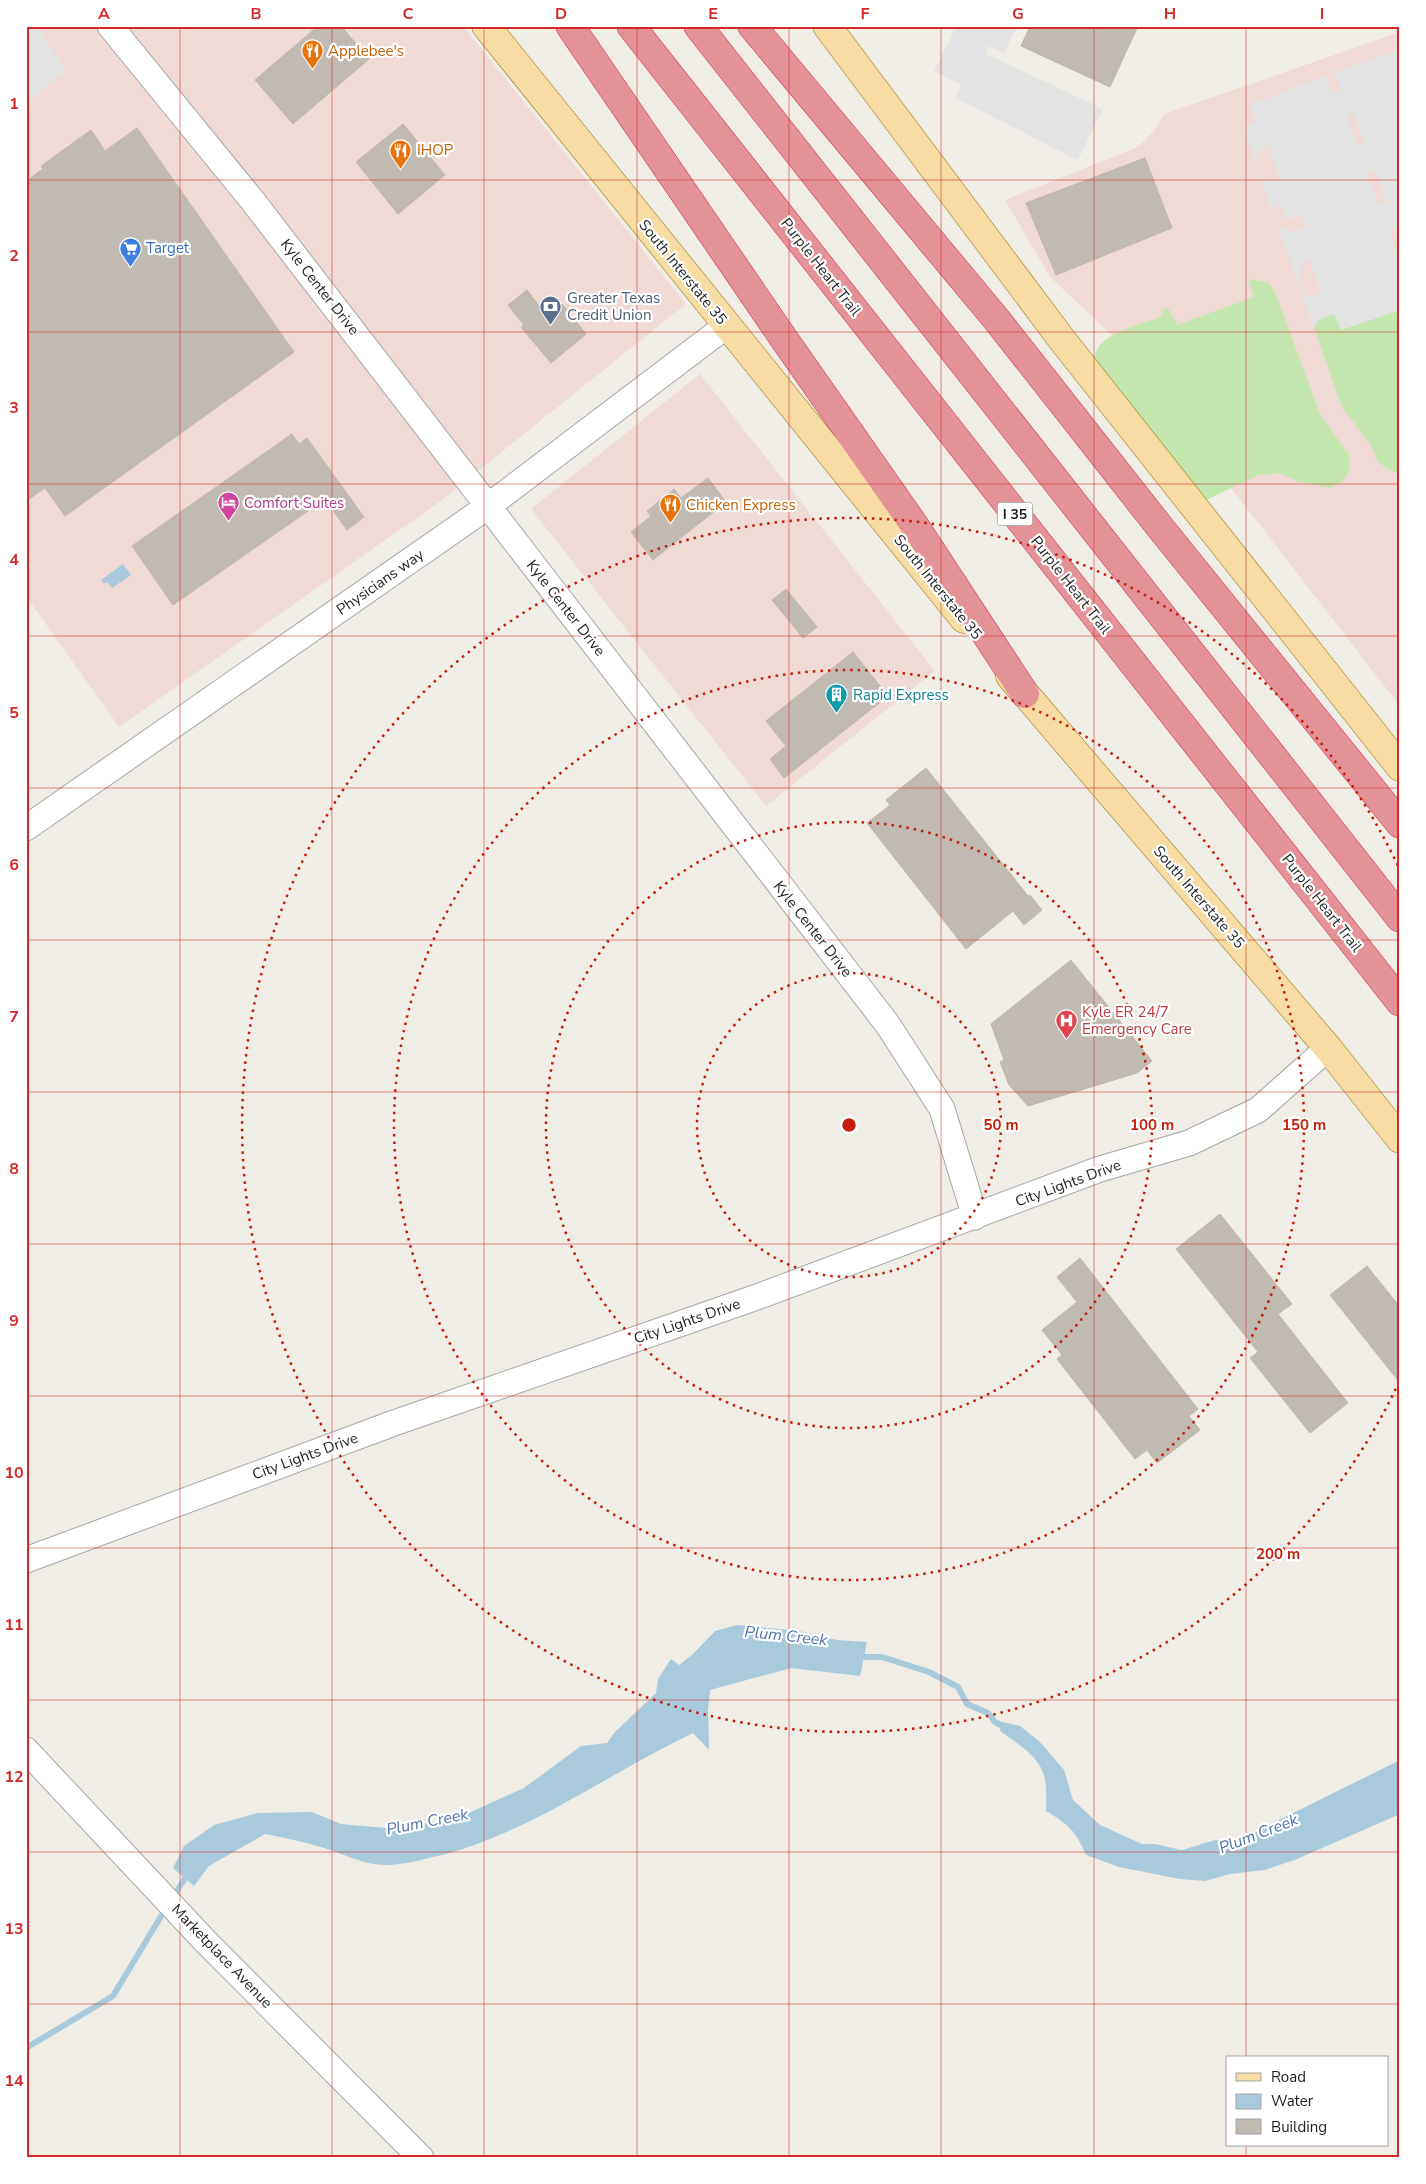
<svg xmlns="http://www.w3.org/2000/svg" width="1426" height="2184" font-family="'Nunito Sans',sans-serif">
<rect width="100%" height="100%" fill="#f0ede6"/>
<!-- commercial -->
<path fill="#efdad6" d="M26,26H463L686,304L438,503L119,727L26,596Z
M1400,32V706L1114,337L1050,277L1005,200L1138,147L1155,130L1164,114Z
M700,374L935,671L766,806L531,509Z"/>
<!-- grass -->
<path fill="#c4e7af" d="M1251,279L1268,283L1275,292L1320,414L1349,455L1350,470L1341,483L1330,488L1299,482L1279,473L1259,475L1206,500L1095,362C1090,335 1142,324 1161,317L1163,310L1168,308L1177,325L1254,297L1249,281Z
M1400,310L1399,454L1400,473L1389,470L1378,462L1372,447L1342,407L1314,328L1317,321L1333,314L1335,315L1341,330Z"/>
<!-- parking -->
<path fill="#e3e3e3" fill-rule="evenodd" d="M26,26H36L66,70L26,103Z
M957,26H1017L1004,53L988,46L986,54L1103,109L1078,160L955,98L961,85L934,71Z
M1400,50V237L1396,227L1390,228L1389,231L1400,262V310L1341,330L1335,315L1333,314L1317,321L1314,328L1255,163L1245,126L1250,125L1255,120L1249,105L1326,76L1332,92L1336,93L1340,91V87L1335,72ZM1353,113L1365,144L1364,146H1358L1347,117L1348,115ZM1266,145L1269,147L1279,176L1277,179L1267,181L1261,177L1256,164L1258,153ZM1374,170L1387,201L1386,203L1379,204L1368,175L1369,172ZM1279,203L1281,204L1287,220L1302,215L1307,227L1293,232L1281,228L1273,213L1274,207ZM1306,260L1311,263L1320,290L1318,294L1308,296L1301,289L1299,274Z"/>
<!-- water -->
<path fill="#a9cadb" d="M123,564L131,575L112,588L107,582L104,584L101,580Z
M737,1625L799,1631L837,1640L867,1642L860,1676L791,1668L710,1690L708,1710L709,1750L693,1733C609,1773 533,1831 442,1855C424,1859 404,1865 386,1865C364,1865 344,1854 324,1848C305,1842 285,1838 265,1834L209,1866L194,1886L173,1868L184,1846L214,1825L258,1813L312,1812L341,1824L396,1829L460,1817L524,1788L581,1746L607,1743L615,1732L656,1693L658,1679L671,1659L679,1665L693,1654L715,1631Z
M1002,1722L1020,1726L1040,1742L1064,1770L1073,1800L1100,1825L1142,1844H1155L1182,1850L1215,1840L1240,1843L1261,1829L1400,1760V1814L1297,1859L1265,1870L1230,1874L1205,1881L1180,1879L1119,1867L1086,1855C1076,1831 1068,1824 1046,1811C1046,1798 1048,1781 1041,1768C1034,1754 1013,1740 1000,1731Z"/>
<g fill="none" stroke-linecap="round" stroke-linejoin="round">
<!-- stream -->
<path stroke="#a9cadb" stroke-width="6" d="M855,1657H882L929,1672L958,1687L967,1704L988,1713L995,1722L1008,1729
M173,1897L189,1872
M26,2048L113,1996L166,1908"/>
</g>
<!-- building -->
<path fill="#c0bab3" stroke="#c1b6a9" d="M318,26H341L369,59L293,124L255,80Z
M1030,26H1138L1110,87L1021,46Z
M403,124L445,175L398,214L356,162Z
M137,128L294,352L65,516L45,488L26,501V181L43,169L41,166L91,130L105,151Z
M1145,158L1172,228L1056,275L1026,203Z
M527,290L542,310L546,307L551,313L562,304L586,334L551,363L521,327L524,325L508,305Z
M292,434L299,444L307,438L364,517L347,530L325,499L173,605L132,546Z
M708,478L726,502L653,560L631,532L651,516L647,511L674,489L681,498Z
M786,589L817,627L803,638L772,600Z
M853,652L888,696L784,778L770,759L786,746L766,721Z
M926,768L1029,897L1030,895L1042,910L1024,925L1013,911L966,949L867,823L890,805L886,800Z
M1071,960L1152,1061L1137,1073L1028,1106L1009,1085L1000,1062L1004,1060L991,1024Z
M1220,1214L1292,1304L1278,1314L1348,1403L1310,1433L1250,1358L1258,1352L1176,1249Z
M1080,1258L1198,1409L1189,1416L1200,1430L1157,1463L1147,1450L1135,1459L1057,1359L1062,1355L1042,1330L1077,1302L1057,1277Z
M1367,1266L1400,1307V1383L1330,1295Z"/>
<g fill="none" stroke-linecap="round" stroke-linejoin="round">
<defs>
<path id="minor" d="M110,26L252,200L888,1025L942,1109L975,1217
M26,828L487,507L726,326
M26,1560L394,1423L757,1297L1100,1169L1189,1143L1258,1110L1328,1048
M26,1750L206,1942L421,2158"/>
<path id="major" d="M486,26L964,619
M827,26L1063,341L1400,767
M1010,676L1328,1048L1400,1139"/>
<path id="highway" d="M570,26L784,339L915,526L1025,694
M631,26L1400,1002
M698,26L1400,918
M752,26L997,320L1159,526L1400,824"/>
</defs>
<!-- minor casing -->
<use href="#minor" stroke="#a6a6a6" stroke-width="27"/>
<!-- major casing -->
<use href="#major" stroke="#937408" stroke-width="29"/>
<!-- highway casing -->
<use href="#highway" stroke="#d22e55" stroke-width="29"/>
<!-- minor -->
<use href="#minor" stroke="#fff" stroke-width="25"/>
<!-- major -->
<use href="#major" stroke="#f7dca3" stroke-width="28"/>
<!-- highway -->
<use href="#highway" stroke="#e39298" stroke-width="28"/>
</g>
<!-- grid -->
<path fill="none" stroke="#d62828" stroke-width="1" stroke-opacity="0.55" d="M180,26V2158M332,26V2158M484,26V2158M637,26V2158M789,26V2158M941,26V2158M1094,26V2158M1246,26V2058M26,180H1400M26,332H1400M26,484H1400M26,636H1400M26,788H1400M26,940H1400M26,1092H1400M26,1244H1400M26,1396H1400M26,1548H1400M26,1700H1400M26,1852H1400M26,2004H1400M1246,2145V2158"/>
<!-- distance rings -->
<g fill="none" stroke="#c51e0a" stroke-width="2.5" stroke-dasharray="2.5 5">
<circle cx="849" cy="1125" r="152"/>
<circle cx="849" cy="1125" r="303"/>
<circle cx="849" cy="1125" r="455"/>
<path d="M1399 1382A607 607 0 1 1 1399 868"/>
</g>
<!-- icons -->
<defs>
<symbol id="restaurant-pin" viewBox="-11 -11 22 30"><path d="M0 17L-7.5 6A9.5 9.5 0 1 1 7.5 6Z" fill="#e8710a" stroke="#fff"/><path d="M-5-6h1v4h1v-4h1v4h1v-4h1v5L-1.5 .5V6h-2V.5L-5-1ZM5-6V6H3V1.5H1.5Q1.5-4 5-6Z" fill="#fff"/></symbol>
<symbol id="supermarket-pin" viewBox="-11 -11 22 30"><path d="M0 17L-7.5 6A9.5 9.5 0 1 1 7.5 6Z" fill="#3f7fe0" stroke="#fff"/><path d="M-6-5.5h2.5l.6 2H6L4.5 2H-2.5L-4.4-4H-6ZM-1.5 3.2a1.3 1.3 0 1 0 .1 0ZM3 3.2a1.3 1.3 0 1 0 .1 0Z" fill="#fff"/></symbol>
<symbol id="bank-pin" viewBox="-11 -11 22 30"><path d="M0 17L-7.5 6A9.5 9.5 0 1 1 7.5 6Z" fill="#5c6f8a" stroke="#fff"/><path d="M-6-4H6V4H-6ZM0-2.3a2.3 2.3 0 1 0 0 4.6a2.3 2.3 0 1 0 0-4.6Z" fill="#fff"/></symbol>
<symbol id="hotel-pin" viewBox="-11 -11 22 30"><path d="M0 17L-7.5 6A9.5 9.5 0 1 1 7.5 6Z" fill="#d1479c" stroke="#fff"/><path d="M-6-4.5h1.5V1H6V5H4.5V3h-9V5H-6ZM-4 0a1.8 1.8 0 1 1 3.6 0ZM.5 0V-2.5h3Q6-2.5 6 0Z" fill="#fff"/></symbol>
<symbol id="building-pin" viewBox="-11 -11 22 30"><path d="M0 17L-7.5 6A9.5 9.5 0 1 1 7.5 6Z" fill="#0f9aa8" stroke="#fff"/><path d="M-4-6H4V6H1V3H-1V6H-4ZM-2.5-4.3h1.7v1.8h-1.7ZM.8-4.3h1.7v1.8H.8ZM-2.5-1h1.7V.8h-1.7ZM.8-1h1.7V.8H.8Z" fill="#fff"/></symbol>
<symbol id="hospital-pin" viewBox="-11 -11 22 30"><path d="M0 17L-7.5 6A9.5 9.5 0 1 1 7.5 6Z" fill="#e0444e" stroke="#fff"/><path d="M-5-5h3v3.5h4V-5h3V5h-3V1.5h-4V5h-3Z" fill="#fff"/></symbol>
</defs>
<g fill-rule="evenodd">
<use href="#restaurant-pin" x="300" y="38" width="25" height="34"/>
<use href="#restaurant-pin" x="388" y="138" width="25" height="34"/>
<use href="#supermarket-pin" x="118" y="236" width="25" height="34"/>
<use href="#bank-pin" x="538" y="294" width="25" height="34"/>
<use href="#hotel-pin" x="216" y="490" width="25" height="34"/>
<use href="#restaurant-pin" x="658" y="492" width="25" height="34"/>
<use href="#building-pin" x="824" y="682" width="25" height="34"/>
<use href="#hospital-pin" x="1054" y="1008" width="25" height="34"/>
</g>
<g text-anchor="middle" stroke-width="4.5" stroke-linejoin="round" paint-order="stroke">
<!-- shield labels -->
<rect fill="#fff" stroke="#626262" stroke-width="1" x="997.5" y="502.5" width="35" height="23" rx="4"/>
<g font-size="14" font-weight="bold" fill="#1f1f1f">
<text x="1015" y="519">I 35</text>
</g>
<!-- food labels -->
<g font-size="15" fill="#c56008" stroke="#fff" text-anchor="start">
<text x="328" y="56">Applebee's</text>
<text x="417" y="155">IHOP</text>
<text x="686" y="510">Chicken Express</text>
</g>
<!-- shop labels -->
<g font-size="15" fill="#366cbe" stroke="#fff" text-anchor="start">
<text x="146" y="253">Target</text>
</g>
<!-- street labels -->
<g font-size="15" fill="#1f1f1f" stroke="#fff">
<text transform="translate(821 267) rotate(52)" y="5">Purple Heart Trail</text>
<text transform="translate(683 272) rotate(51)" y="5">South Interstate 35</text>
<text transform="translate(320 287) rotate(52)" y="5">Kyle Center Drive</text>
<text transform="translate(380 582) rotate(-35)" y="5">Physicians way</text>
<text transform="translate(1071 585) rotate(52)" y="5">Purple Heart Trail</text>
<text transform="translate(938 587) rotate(51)" y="5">South Interstate 35</text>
<text transform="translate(566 608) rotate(52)" y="5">Kyle Center Drive</text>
<text transform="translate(1199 897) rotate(49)" y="5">South Interstate 35</text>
<text transform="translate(1322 903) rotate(52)" y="5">Purple Heart Trail</text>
<text transform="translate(813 929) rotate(52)" y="5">Kyle Center Drive</text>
<text transform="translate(1068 1183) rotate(-20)" y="5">City Lights Drive</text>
<text transform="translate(687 1321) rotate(-19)" y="5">City Lights Drive</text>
<text transform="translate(305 1456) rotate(-20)" y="5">City Lights Drive</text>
<text transform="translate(222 1956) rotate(46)" y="5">Marketplace Avenue</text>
</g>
<!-- service labels -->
<g font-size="15" fill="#4e5e75" stroke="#fff" text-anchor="start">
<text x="567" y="303">Greater Texas<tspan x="567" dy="17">Credit Union</tspan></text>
</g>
<!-- hotel labels -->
<g font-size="15" fill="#b23c85" stroke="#fff" text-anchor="start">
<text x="244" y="508">Comfort Suites</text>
</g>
<!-- culture labels -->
<g font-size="15" fill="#0d838f" stroke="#fff" text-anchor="start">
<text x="853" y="700">Rapid Express</text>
</g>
<!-- health labels -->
<g font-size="15" fill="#be3a42" stroke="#fff" text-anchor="start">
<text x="1082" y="1017">Kyle ER 24/7<tspan x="1082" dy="17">Emergency Care</tspan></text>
</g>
<!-- water labels -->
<g font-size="16" font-style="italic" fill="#5073ab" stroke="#fff">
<text transform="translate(786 1635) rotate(6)" y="6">Plum Creek</text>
<text transform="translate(427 1821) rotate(-11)" y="6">Plum Creek</text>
<text transform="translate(1258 1833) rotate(-21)" y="6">Plum Creek</text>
</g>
</g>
<circle cx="849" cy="1125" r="8" fill="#c51e0a" stroke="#fff" stroke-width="2.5"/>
<g font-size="15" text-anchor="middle" font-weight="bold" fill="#c51e0a" stroke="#fff" stroke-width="4.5" stroke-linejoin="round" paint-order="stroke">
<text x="1001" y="1130">50 m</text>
<text x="1152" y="1130">100 m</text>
<text x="1304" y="1130">150 m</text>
<text x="1278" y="1559">200 m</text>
</g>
<!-- border -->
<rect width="1426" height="2184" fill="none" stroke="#ffffff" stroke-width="55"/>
<!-- legend -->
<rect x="1226" y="2056" width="162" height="90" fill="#ffffff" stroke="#a5a5a5"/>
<rect x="1236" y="2073" width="25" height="8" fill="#f7dca3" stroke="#a5a5a5"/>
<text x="1271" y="2082" font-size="15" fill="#1f1f1f">Road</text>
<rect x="1236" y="2094" width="25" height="15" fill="#a9cadb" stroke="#a5a5a5"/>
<text x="1271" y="2106" font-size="15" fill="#1f1f1f">Water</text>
<rect x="1236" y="2119" width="25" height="15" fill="#c0bab3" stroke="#a5a5a5"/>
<text x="1271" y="2132" font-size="15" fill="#1f1f1f">Building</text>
<rect x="28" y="28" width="1370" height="2128" fill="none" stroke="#d62828" stroke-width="2"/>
<g font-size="16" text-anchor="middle" font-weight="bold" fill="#d62828">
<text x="104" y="19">A</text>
<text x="256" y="19">B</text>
<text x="408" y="19">C</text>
<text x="561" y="19">D</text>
<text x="713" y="19">E</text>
<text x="865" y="19">F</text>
<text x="1018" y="19">G</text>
<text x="1170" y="19">H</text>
<text x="1322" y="19">I</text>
<text x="14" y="109">1</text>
<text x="14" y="261">2</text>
<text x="14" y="413">3</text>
<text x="14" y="565">4</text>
<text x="14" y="718">5</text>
<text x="14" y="870">6</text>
<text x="14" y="1022">7</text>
<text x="14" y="1174">8</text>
<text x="14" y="1326">9</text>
<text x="14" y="1478">10</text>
<text x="14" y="1630">11</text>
<text x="14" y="1782">12</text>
<text x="14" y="1934">13</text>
<text x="14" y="2086">14</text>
</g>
</svg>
